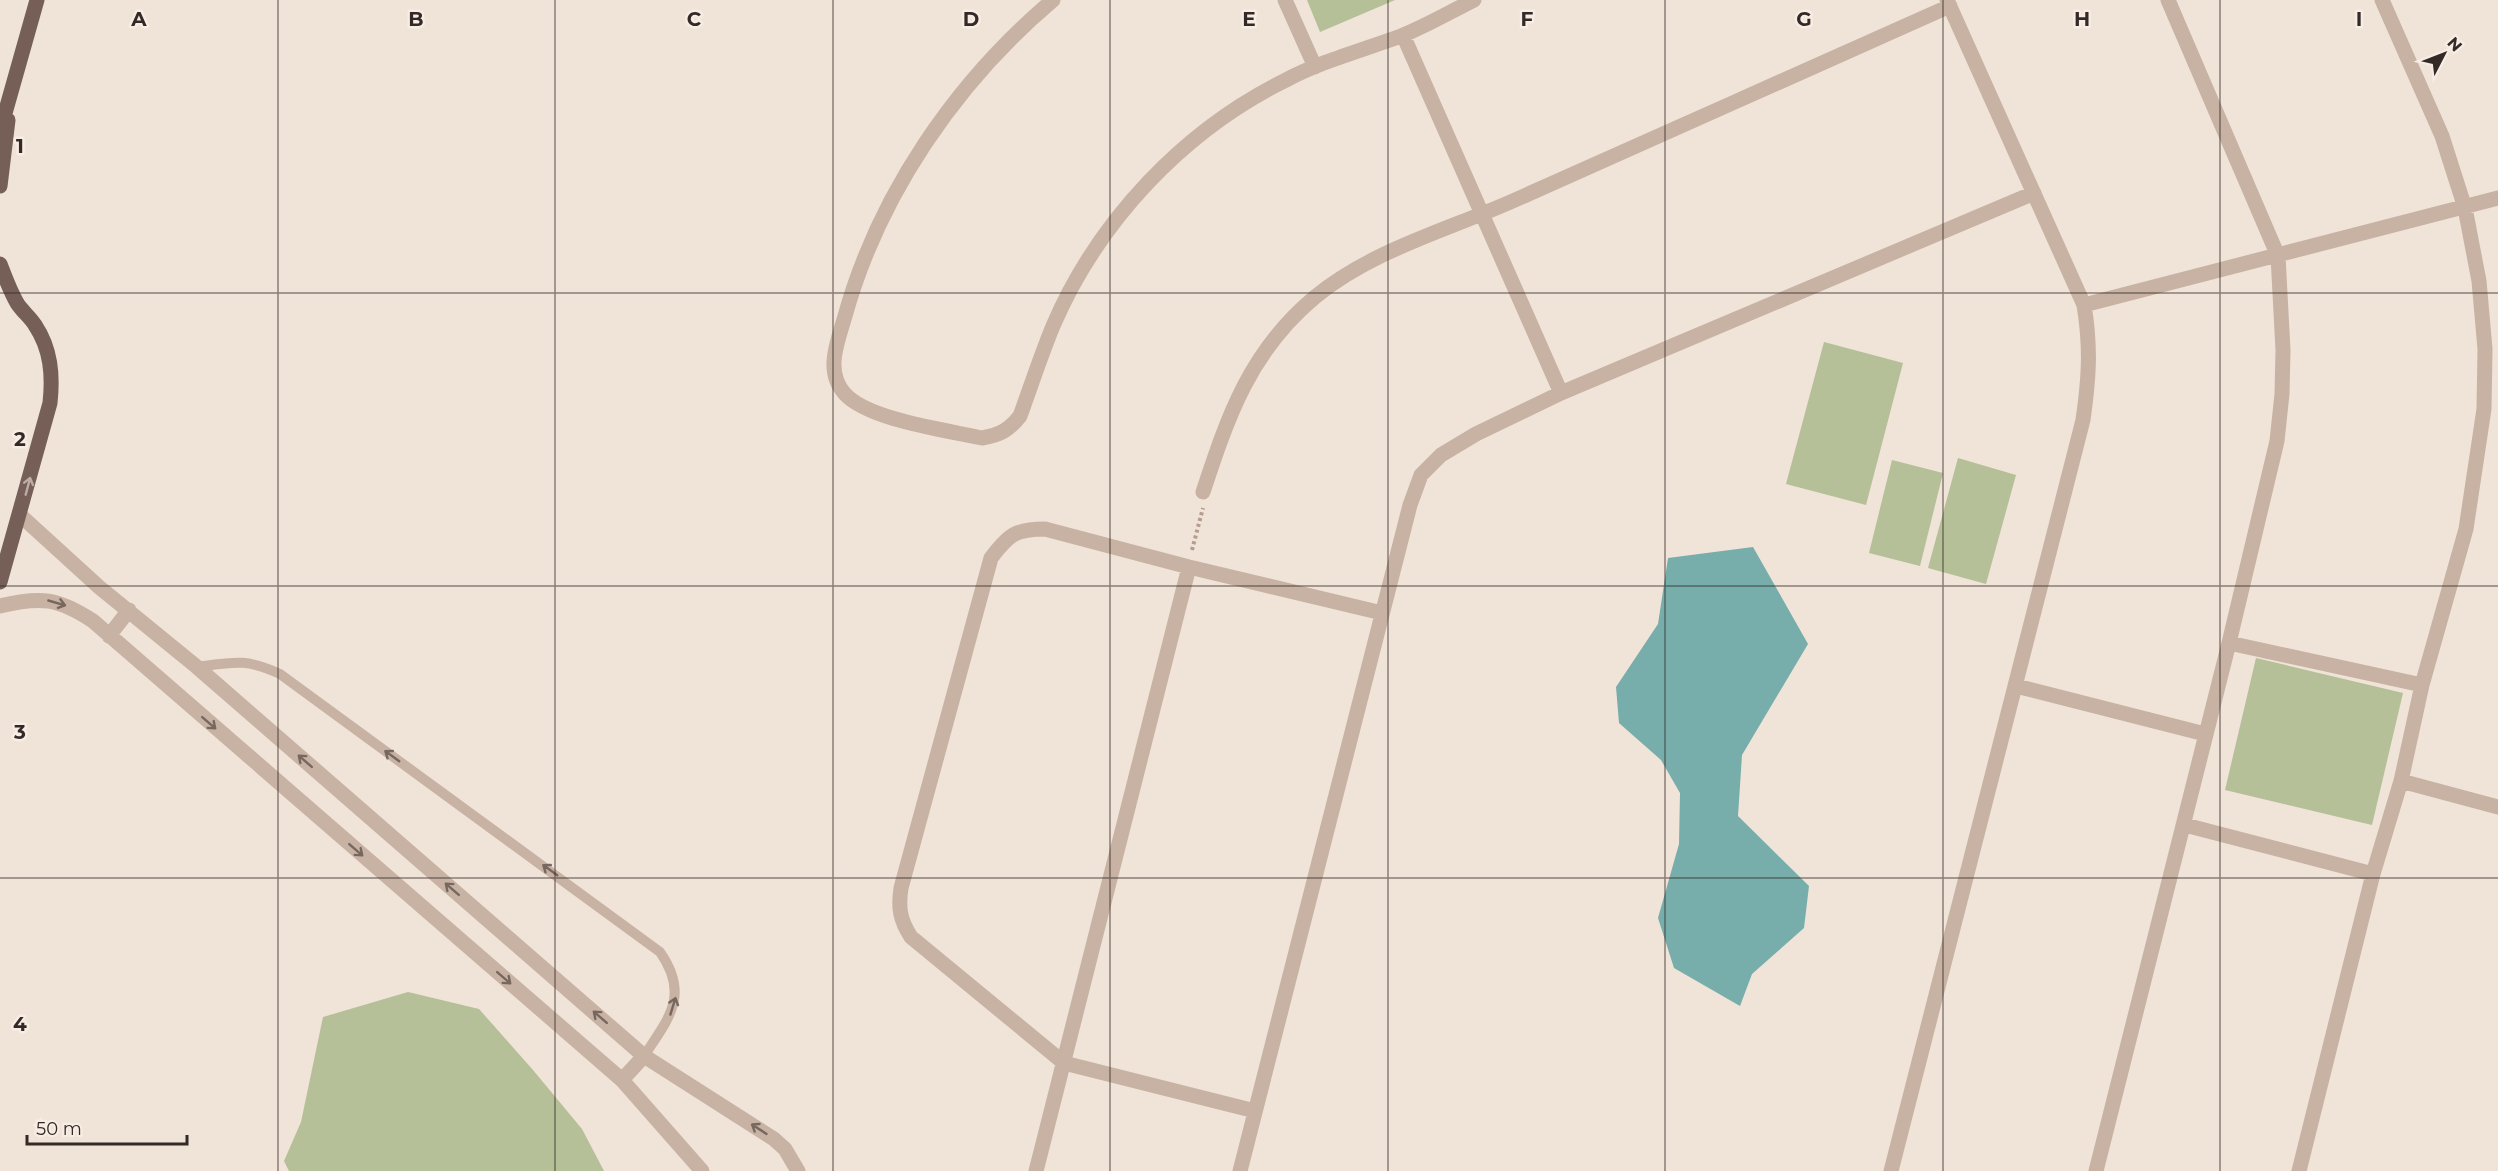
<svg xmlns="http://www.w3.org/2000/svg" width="2498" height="1171" font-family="Montserrat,sans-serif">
<rect width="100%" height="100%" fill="#f0e3d8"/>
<!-- green -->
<path fill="#b5bf98" d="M1307,0H1395L1320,32Z
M1824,342L1903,363L1866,505L1786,484Z
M1958,458L2016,475L1986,584L1928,568Z
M1892,460L1943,473L1920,566L1869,553Z
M2256,658L2403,693L2372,825L2225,790Z
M408,992L479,1009L533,1070L582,1129L604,1171H289L284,1161L301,1122L323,1017Z"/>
<!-- water -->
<path fill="#77adab" d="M1753,547L1808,644L1742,755L1738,816L1809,886L1804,928L1752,974L1740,1006L1674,968L1658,918L1679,844L1680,793L1661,760L1619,723L1616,687L1658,624L1668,558Z"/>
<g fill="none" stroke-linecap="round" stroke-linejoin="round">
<!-- path -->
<path stroke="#b49c8e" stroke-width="4" stroke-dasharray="3 3" stroke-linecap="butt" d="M1192,550L1203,508"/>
<!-- lane -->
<path stroke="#c8b2a4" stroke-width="10" d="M197,667C234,662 245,658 280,674L660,952C690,995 669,1018 644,1056"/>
<!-- street -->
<path stroke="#c8b2a4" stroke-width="15" d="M1053,0C956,82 879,194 845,316C838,341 824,371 845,394C869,420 946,430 982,438C1000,435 1009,430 1020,416C1031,386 1041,355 1053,326C1098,221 1184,130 1286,80C1322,61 1363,50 1401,36C1426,26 1450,12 1474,0
M1285,0L1315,67
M1403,35L1561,393
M2084,305L2498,198
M1203,492C1228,416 1250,351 1315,297C1372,250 1448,230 1515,200C1660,135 1805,71 1950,6
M20,515L99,587L197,667L644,1056L774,1139L785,1149L798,1171
M0,606C41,596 58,598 93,621L622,1080L702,1171
M109,636L129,610
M2229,643L2422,685
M2016,686L2205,734
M2401,781L2498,807
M2185,825L2373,874
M622,1080L644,1056
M1255,1111L1064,1063L911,937C900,920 898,908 901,888L991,558C1009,534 1016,529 1045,529L1189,567L1382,613
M1036,1171L1189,567
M1240,1171L1410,505L1421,475L1441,455L1476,434L1561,393L2034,193
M1891,1171L2083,420C2089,378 2091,348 2084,305L1947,0
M2096,1171L2229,643L2277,441L2282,394L2283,350L2278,256L2168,0
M2299,1171L2373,874L2401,781L2422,685L2466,529L2484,409L2485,349L2479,281L2465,208L2442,136L2382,0"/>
<!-- primary -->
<path stroke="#755f57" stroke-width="15" d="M0,131L37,0
M0,186L8,120
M0,264C5,277 10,291 17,303C22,311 30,317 35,325C51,349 53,375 50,403L0,582"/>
</g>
<!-- one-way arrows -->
<defs><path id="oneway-shaft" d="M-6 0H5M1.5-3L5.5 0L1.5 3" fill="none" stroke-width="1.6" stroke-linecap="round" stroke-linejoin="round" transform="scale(1.5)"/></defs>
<use stroke="#bdada5" href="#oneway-shaft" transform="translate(28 486) rotate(-75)"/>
<g stroke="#76675f">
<use href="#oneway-shaft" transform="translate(57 603) rotate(16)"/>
<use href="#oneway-shaft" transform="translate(209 723) rotate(41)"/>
<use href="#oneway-shaft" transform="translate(392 756) rotate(-144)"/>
<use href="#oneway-shaft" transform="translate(305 761) rotate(-139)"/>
<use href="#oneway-shaft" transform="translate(356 850) rotate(41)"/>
<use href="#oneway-shaft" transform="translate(550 870) rotate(-144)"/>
<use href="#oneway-shaft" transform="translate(452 889) rotate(-139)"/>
<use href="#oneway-shaft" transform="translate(504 978) rotate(41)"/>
<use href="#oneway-shaft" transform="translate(673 1006) rotate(-73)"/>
<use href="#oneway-shaft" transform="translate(600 1017) rotate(-139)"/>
<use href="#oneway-shaft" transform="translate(759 1129) rotate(-147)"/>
</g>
<!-- grid -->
<path fill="none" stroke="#332926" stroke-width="1.5" stroke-opacity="0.55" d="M278,0V1171M555,0V1171M833,0V1171M1110,0V1171M1388,0V1171M1665,0V1171M1943,0V1171M2220,0V1171M0,293H2498M0,586H2498M0,878H2498"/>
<g font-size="20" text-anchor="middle" font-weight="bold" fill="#332926" stroke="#f8ede4" stroke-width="5" stroke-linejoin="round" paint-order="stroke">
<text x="139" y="26">A</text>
<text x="416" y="26">B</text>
<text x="694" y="26">C</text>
<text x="971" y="26">D</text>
<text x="1249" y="26">E</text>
<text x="1527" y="26">F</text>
<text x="1804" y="26">G</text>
<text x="2082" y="26">H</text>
<text x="2359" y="26">I</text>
<text x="20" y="153">1</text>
<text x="20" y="446">2</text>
<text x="20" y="739">3</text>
<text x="20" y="1031">4</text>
</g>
<!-- north arrow -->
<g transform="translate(2444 54) rotate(48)" stroke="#f8ede4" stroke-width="4.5" paint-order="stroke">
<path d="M0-4.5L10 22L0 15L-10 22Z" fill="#332926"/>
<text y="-9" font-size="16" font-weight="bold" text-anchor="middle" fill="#332926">N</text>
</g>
<!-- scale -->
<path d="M27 1135v9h160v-9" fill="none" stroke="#332926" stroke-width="3"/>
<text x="36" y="1135" font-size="18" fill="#332926" stroke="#f8ede4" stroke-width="4.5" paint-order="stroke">50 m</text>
</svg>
